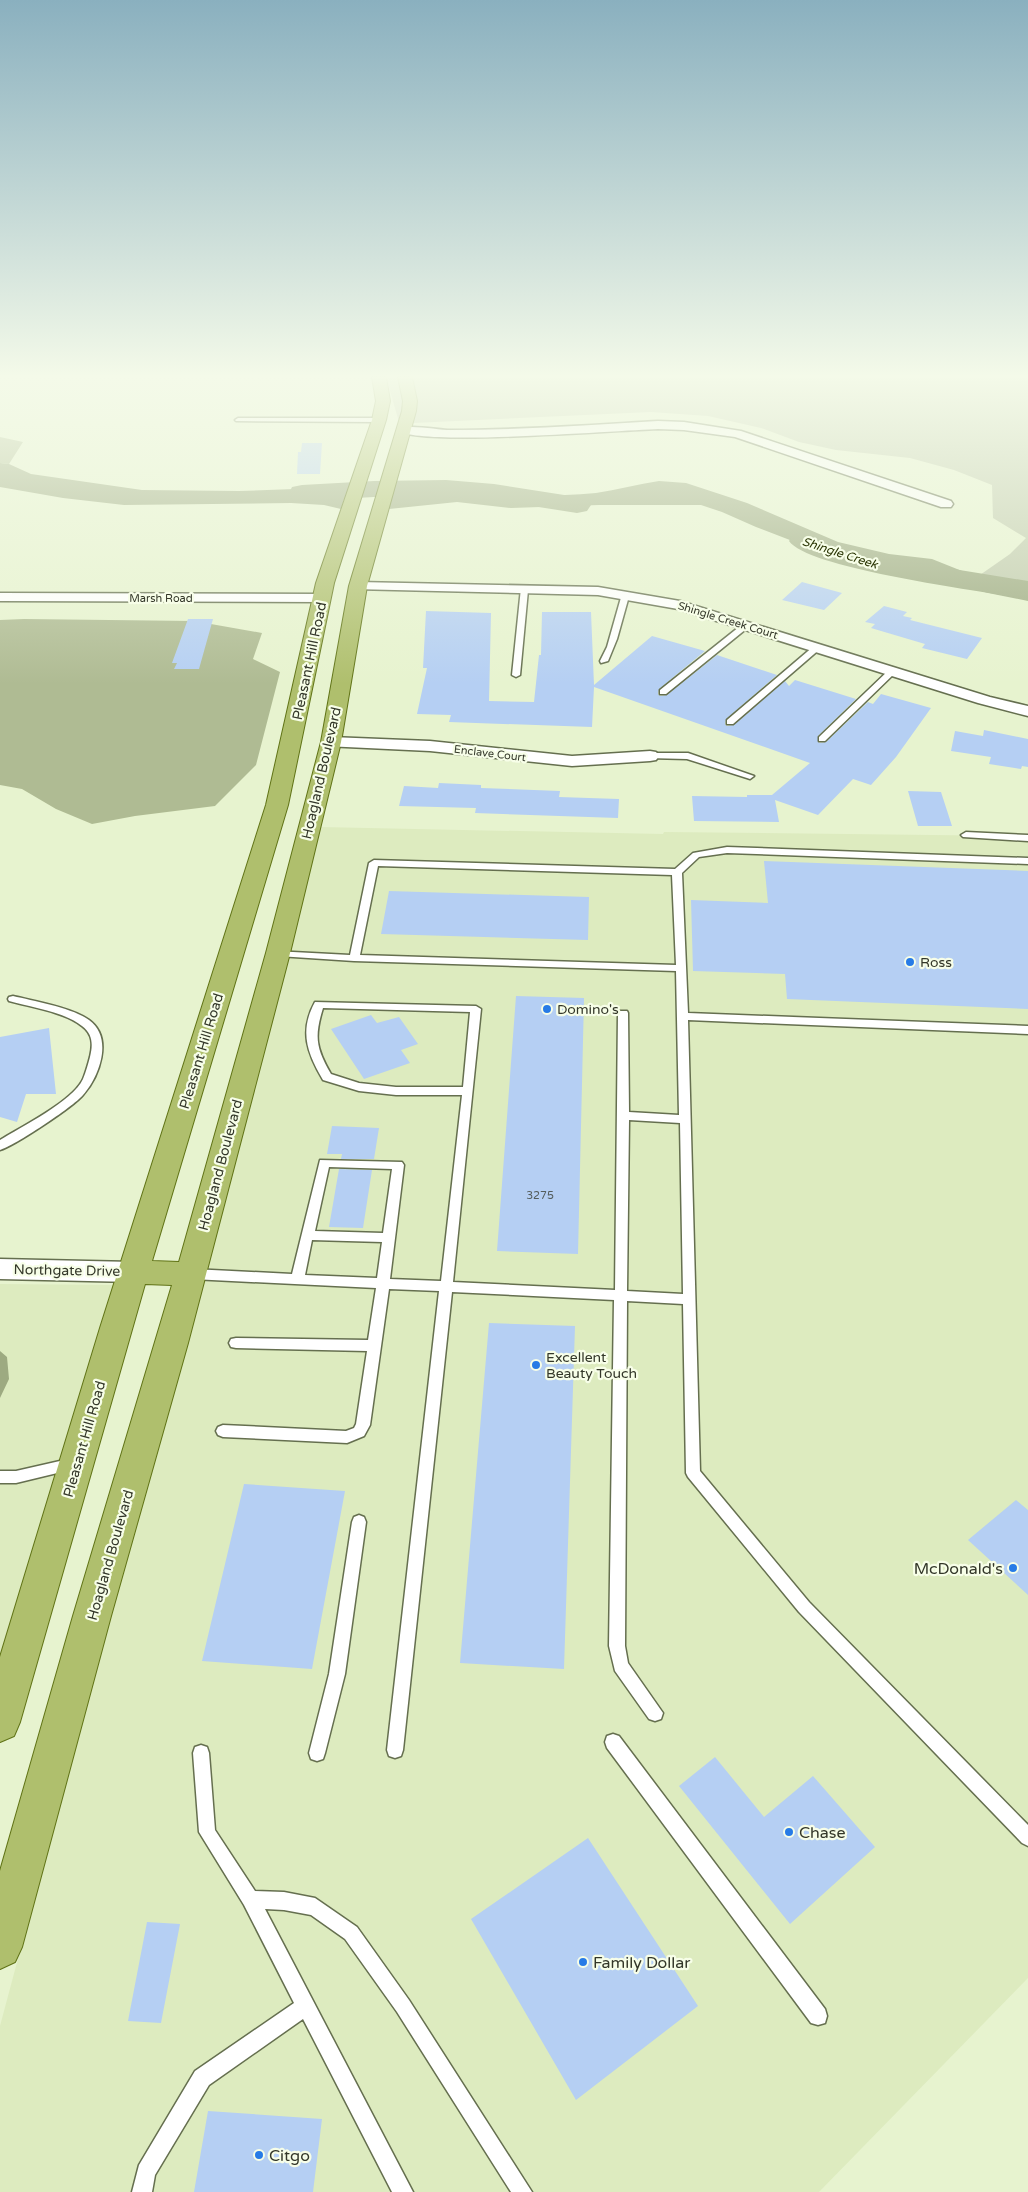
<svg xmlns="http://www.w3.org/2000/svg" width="1028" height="2192" font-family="'Varela Round',sans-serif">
<rect width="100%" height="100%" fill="#e7f3cf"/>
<!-- built -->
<path fill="#ddebbf" d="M320,827L663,834L664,832L1028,836V1978L819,2192H0V2026Z
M0,1284L114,1285L0,1659Z"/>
<!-- green -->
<path fill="#c0caac" d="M386,377H398L403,402L399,422Z
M412,377H1028V585L977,577L1010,554L1026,538L993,518L992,485L954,470L910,458L836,450L799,442L761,428L708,416L651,412L413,423L417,401Z"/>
<!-- forest -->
<path fill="#afbb93" d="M0,437L23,442L9,464L0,463Z
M24,619L194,621L262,633L253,659L280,672L256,765L215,806L135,816L92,824L56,809L22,789L0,785V620Z"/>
<!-- water -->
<path fill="#9daa81" d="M0,463L9,464L31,474L142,490L239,491L348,487L341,509L324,505L291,503L124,505L63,498L0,487Z
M659,481L686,483L747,503L838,542L889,554L932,559L977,577L1028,585V601L988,593L915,572L808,547L756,527L722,512L701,505H599L511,508L457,502L389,509L394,489C462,493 528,499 596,493C617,490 638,484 659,481Z
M0,1351L7,1357L9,1379L0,1398Z"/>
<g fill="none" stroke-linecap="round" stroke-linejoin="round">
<!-- river -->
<path fill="#9daa81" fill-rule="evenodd" d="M446,480L494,484L577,497L587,499L591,505L587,511L577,513L494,500L446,497H374L302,501L292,499L289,493L292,487L302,485L374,481Z
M803,532L848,548L892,559L1028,581V599C987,592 808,569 789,541L793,535Z"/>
</g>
<!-- building -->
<path fill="#b5cff3" d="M302,443H322L320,474H297L298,452H301Z
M802,582L842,593L824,610L782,600Z
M884,606L907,612L903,616L912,618L910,620L982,638L967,659L922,648L925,644L871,628L875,624L865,622Z
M426,611L491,613L489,701L534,702L539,655H541L542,612H591L594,685L652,636L705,651L659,689L658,694L660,696L667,695L717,655L777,675L726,719L725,724L727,726L734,725L785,681L789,686L795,680L856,699L818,736L819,743L826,742L868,702L873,704L881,694L931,708L896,757L871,785L853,779L818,815L775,800L779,822L694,821L692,796L747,797V795H772L810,763L594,687L592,727L449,722L451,715L417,714L427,668H423Z
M188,619H213L199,669H174L177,663H172Z
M984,730L1028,739V767L1022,766L1021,769L989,764L991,757L951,751L955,731L983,736Z
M439,783L481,785V788L560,791L559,797L619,799L618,818L475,813L476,808L399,806L404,786L438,788Z
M908,791L941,792L952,826H918Z
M764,861L1028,871V1009L787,999L785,974L693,971L691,900L768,903Z
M389,891L589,897L588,940L381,934Z
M516,996L584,998L578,1254L497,1251Z
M371,1015L377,1023L399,1017L418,1044L401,1050L410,1063L364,1079L331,1029Z
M49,1028L56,1094H26L17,1122L0,1117V1037Z
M332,1126L379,1128L374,1159H341L342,1154H327Z
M339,1169L372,1170L363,1228L329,1227Z
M489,1323L575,1326L564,1669L460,1663Z
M244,1484L345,1491L312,1669L202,1661Z
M1016,1500L1028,1510V1595L968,1540Z
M715,1757L764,1817L813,1776L875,1847L790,1924L679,1786Z
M588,1838L698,2006L576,2100L471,1919Z
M147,1922L180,1924L161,2023L128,2021Z
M208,2111L322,2119L313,2192H194Z"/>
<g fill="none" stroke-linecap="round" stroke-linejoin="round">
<defs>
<path id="lane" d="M238,418H379L382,420L379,422L236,421L235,420Z
M521,588L528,590L520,675L516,677L512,675Z
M622,594L629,596L617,639L608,661L601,663L600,661L607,647Z
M744,623L751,625L666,694H660V690Z
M814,646L821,648L733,724H727V720Z
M890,669L897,671L825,741H819V737Z
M650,753H688L754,776L750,779L747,778L687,759L647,758L646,756Z
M966,832L1028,835V841L963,837L961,835Z
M727,847L1028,858V864L727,853L699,857L682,873L688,1013L1028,1026V1034L688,1020L700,1471L809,1602L1028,1825V1846L1022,1843L799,1612L688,1477L686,1473L683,1304L627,1301L625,1646L628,1663L663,1713L661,1719L655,1721L649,1719L615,1671L609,1646L614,1300L452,1292L403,1750L401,1756L395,1758L389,1756L387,1750L439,1291L389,1289L370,1425L364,1436L347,1443L223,1437L218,1435L216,1431L218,1427L223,1425L346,1431L354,1428L356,1424L367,1351L236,1348L231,1347L229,1343L231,1339L236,1338L368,1340L376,1288L192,1279L188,1277L186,1274L188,1271L192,1269L292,1274L320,1160L402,1162L404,1165L390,1279L441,1281L462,1095H396L359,1091L323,1080C307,1053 299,1031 315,1002L476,1006L481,1009L453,1282L615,1290L618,1013L619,1011H627L628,1013L629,1112L679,1115L676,971L354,961L278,956L273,953L274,951L350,955L369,863L374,860L675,869L693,853ZM378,866L672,875L676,965L360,955ZM323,1008L470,1012L463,1087H396L359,1083L331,1074C316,1048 314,1037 323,1008ZM629,1120L680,1123L683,1294L627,1291ZM329,1167L392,1169L383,1233L315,1231ZM312,1240L382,1242L377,1278L305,1275Z
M13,996C34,1001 73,1008 89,1020C114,1038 99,1077 83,1095C73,1107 14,1146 0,1150V1140C21,1127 73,1101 83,1079C86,1072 88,1064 90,1057C93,1045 93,1034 82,1026C65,1012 30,1007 9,1001L8,999L9,997Z
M73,1458L78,1460L80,1464L78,1468L16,1483H0V1471H16Z
M359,1515L364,1517L366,1522L345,1674L325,1753L323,1759L317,1761L311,1759L309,1753L329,1674L352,1522L354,1517Z
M613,1734L619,1736L825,2009L827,2016L825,2023L818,2025L811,2023L607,1748L605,1742L607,1736Z
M201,1745L207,1747L209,1753L215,1830L255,1891L284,1892L315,1898L357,1927L409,2000L532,2192H511L397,2012L345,1939L311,1915L284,1910L265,1909L413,2192H392L303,2019L209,2085L155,2175L152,2192H132L139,2165L195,2071L294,2003L244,1905L199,1832L193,1753L195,1747Z"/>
<path id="street" d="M658,421L684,422L741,431L951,501L953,504L951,507H941L735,437L684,430L658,429C623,430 413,447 398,430C404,423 439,430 450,430C519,430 589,425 658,421Z
M358,582L598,587L680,601L990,697L1028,706V716L978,703L678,609L598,595L353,589L351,586L353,583Z
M0,593L322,594L327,595L329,598L327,601L322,602L0,601Z
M331,737L430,741L572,756L650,751L656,752L659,756L656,760L650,761L572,766L430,751L325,746L323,742L325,738Z
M0,1259L133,1262L142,1265L146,1272L142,1279L133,1282L0,1279Z"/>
<path id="primary" d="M372,377H386L390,401L386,420L334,583L288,805L152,1261L179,1262L266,953L321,742L349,586L402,411L403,401L398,377H412L417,401L416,411L367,586L341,742L290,953L188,1343L111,1616L22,1947L15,1962L0,1969V1871L73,1616L172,1285L145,1284L20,1722L14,1736L0,1742V1657L100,1328L266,805L316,583L372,420L376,401Z"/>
</defs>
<!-- lane casing -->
<use href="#lane" stroke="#656f4f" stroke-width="3"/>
<!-- street casing -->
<use href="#street" stroke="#656f4f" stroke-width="3"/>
<!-- primary casing -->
<use href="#primary" stroke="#607316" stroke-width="2"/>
<!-- lane -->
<use href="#lane" fill="#fff" fill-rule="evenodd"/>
<!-- street -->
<use href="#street" fill="#fff" fill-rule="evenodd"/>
<!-- primary -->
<use href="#primary" fill="#afbf6d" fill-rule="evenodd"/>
</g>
<!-- sky -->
<linearGradient id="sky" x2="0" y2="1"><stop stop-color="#8ab0bf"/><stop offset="0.55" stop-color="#f4fae9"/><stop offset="1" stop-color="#f4fae9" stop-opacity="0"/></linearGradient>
<rect width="1028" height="684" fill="url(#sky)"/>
<!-- markers -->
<g fill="#277be6" stroke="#f7fee8" stroke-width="2">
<circle cx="910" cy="962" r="5"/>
<circle cx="547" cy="1009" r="5"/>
<circle cx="536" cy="1365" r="5"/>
<circle cx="1013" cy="1568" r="5"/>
<circle cx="789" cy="1832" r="5"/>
<circle cx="583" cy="1962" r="5"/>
<circle cx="259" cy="2155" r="5"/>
</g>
<g text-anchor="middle" stroke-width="4.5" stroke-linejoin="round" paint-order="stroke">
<!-- far-street labels -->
<g font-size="11" fill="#333729" stroke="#f7fee8">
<text x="161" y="602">Marsh Road</text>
<text transform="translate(728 620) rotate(17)" y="4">Shingle Creek Court</text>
<text transform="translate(490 753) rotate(7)" y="4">Enclave Court</text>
</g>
<!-- number labels -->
<g font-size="11" fill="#545d5c">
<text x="540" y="1199">3275</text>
</g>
<!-- far-water labels -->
<g font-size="12" font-style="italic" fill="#2a3504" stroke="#f7fee8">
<text transform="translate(840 553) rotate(18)" y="4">Shingle Creek</text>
</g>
<!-- street labels -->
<g font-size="14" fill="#333729" stroke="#f7fee8">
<text transform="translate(309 661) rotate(-78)" y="5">Pleasant Hill Road</text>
<text transform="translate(321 773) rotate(-77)" y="5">Hoagland Boulevard</text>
<text transform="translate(201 1051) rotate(-73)" y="5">Pleasant Hill Road</text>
<text transform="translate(220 1165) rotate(-75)" y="5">Hoagland Boulevard</text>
<text transform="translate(67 1270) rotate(1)" y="5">Northgate Drive</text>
<text transform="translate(84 1439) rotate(-74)" y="5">Pleasant Hill Road</text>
<text transform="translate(110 1555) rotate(-74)" y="5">Hoagland Boulevard</text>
</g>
<!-- poi labels -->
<g font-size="14" fill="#333729" stroke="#f7fee8" text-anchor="start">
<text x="920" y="967">Ross</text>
<text x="557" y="1014">Domino's</text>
<text x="546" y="1362">Excellent<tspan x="546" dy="16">Beauty Touch</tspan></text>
</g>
<!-- near-poi labels -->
<g font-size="16" fill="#333729" stroke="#f7fee8" text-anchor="start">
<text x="1003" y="1574" text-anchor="end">McDonald's</text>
<text x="799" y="1838">Chase</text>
<text x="593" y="1968">Family Dollar</text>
<text x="269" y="2161">Citgo</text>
</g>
</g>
</svg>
